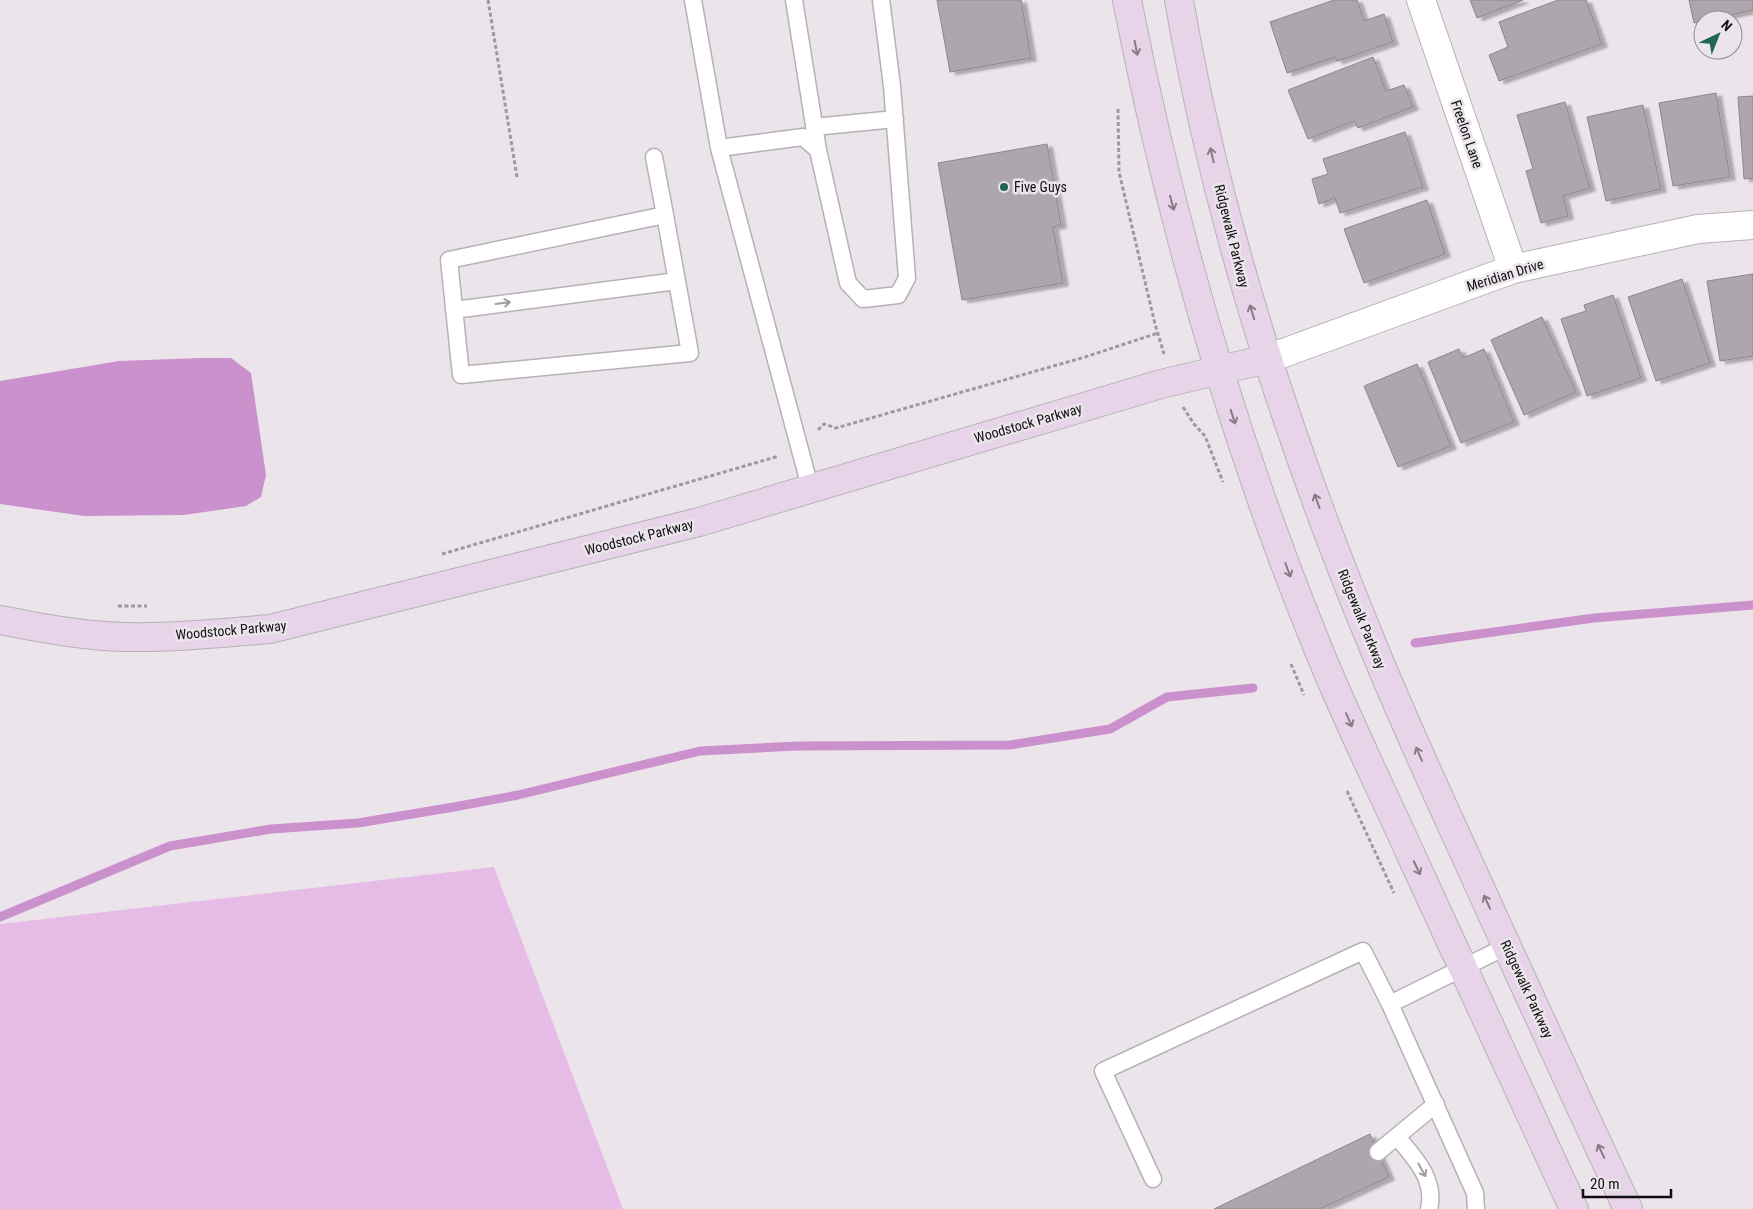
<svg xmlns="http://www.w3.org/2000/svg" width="1753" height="1209" font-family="'Roboto Condensed',sans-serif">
<defs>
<filter id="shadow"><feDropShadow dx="5.5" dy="3" stdDeviation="1" flood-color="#0004"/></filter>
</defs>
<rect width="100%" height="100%" fill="#ebe5eb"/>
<!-- green -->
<path fill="#e6bce7" d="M494,867L623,1209H0V924Z"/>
<!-- water -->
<path fill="#cb91cc" d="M201,358H231L251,373L266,475L261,497L246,506L184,515L84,516L0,504V381L119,361Z"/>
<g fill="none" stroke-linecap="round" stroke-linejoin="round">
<!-- stream -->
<path stroke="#cb91cc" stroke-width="9" d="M1415,643L1594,618L1753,605
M0,917L170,846L271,829L358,823L454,807L518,795L700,751L798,746L1010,745L1110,729L1167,697L1253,688"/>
</g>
<!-- building -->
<path fill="#ada7ad" stroke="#8c878c" filter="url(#shadow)" d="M937,0H1021L1031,58L950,72Z
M1334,0H1357L1364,21L1384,14L1393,42L1337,61L1335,57L1287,73L1270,22Z
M1470,0H1523L1477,18Z
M1558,0H1586L1602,44L1499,81L1489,55L1508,47L1499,22Z
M1689,0H1753V10L1694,23Z
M1373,57L1386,91L1404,85L1413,107L1358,128L1354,121L1308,139L1288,90Z
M1716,93L1730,177L1673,186L1659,103Z
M1753,96V178L1744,179L1738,97Z
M1565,102L1590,188L1563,196L1568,216L1541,223L1526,171L1533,169L1517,115Z
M1643,105L1661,189L1606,201L1587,117Z
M1405,132L1423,187L1340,213L1335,198L1319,204L1312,179L1328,174L1323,159Z
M1047,144L1061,225L1053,227L1063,283L962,300L938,163Z
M1427,200L1445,254L1364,283L1344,229Z
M1753,274V356L1720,361L1707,281Z
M1682,279L1710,363L1656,381L1628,297Z
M1613,295L1641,378L1587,396L1561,319L1586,311L1584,305Z
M1542,317L1576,392L1524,415L1491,340Z
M1459,349L1463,358L1484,349L1514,422L1461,443L1428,362Z
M1417,364L1451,446L1398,467L1364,386Z
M1370,1134L1389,1177L1320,1209H1214Z"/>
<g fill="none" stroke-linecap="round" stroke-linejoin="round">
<defs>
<path id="service" d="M693,0L719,148L810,487
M794,0L818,150
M814,127L895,119
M719,148L803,137L818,150L848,283L863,299L898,295L907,278L892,86L881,0
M654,157L665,215
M665,215L690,353L461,375L449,260Z
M454,310L677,281
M1397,1137C1415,1158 1436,1180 1429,1209
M1378,1152L1436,1104
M1153,1179L1103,1071L1363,951L1390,1004
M1476,1209L1475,1193L1390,1004L1507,946"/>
<path id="minor" d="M1421,0L1513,269
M1267,359L1513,269L1698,229L1753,225"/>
<path id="secondary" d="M1127,0C1170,219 1231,434 1315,641C1344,714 1379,784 1411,855C1465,973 1520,1091 1574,1209
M1179,0C1217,222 1287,438 1373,646C1410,737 1452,825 1492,914C1537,1012 1582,1111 1628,1209
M0,620C41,628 83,636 125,637C173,638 222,633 270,629L699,522L1161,384L1267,359"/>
</defs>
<!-- service casing -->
<use href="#service" stroke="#b6b1b6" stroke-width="19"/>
<!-- minor casing -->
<use href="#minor" stroke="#b6b1b6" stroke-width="30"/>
<!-- secondary casing -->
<use href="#secondary" stroke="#b6b1b6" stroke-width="30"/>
<!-- path -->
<path stroke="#9d999d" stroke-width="3" stroke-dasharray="4 2.5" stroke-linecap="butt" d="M488,0L517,177
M1118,109L1119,172L1155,324L1164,354
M1183,407L1194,424L1205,436L1223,482
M818,430L824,424L836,428L1085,357L1158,333
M442,554L779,456
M118,606H147
M1291,664L1304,695
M1347,791L1394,893"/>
<!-- service -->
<use href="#service" stroke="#fff" stroke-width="16"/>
<!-- minor -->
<use href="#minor" stroke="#fff" stroke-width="28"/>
<!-- secondary -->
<use href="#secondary" stroke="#e7d4e8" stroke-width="28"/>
</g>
<!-- one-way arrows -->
<defs><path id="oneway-shaft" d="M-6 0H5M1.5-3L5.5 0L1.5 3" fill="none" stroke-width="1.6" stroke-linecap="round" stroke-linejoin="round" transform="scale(1.25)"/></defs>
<g stroke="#867b87">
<use href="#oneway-shaft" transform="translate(1136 48) rotate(79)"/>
<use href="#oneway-shaft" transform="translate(1212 155) rotate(-103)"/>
<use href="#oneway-shaft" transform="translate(1172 203) rotate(75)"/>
<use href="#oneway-shaft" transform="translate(1252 312) rotate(-107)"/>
<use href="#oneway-shaft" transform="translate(1233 417) rotate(72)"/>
<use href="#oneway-shaft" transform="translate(1317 501) rotate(-110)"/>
<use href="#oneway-shaft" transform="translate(1288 570) rotate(69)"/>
<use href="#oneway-shaft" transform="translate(1349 720) rotate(66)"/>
<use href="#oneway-shaft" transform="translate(1419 754) rotate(-114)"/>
<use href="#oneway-shaft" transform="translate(1417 868) rotate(65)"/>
<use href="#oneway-shaft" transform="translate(1487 902) rotate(-115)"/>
<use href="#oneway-shaft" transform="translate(1601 1151) rotate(-115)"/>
</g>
<g stroke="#9f9f9f">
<use href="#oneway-shaft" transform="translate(503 303) rotate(-7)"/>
<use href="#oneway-shaft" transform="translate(1422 1170) rotate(61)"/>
</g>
<!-- markers -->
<circle fill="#216556" stroke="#ebe5eb" stroke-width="2" cx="1004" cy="187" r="5"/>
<g text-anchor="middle" stroke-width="5" stroke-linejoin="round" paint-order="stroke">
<!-- street labels -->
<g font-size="14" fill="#100f10" stroke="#ebe5eb">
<text transform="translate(1467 134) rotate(71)" y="5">Freelon Lane</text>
<text transform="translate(1232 236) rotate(76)" y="5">Ridgewalk Parkway</text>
<text transform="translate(1505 275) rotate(-17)" y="5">Meridian Drive</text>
<text transform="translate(1028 423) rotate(-16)" y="5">Woodstock Parkway</text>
<text transform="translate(639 537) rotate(-14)" y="5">Woodstock Parkway</text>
<text transform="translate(1362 619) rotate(68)" y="5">Ridgewalk Parkway</text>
<text transform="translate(231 630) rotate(-5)" y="5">Woodstock Parkway</text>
<text transform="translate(1527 989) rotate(65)" y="5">Ridgewalk Parkway</text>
</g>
<!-- poi labels -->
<g font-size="14" fill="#100f10" stroke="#ebe5eb" text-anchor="start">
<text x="1014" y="192">Five Guys</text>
</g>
</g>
<!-- north arrow -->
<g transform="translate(1718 35) rotate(43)"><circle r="24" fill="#ebe5eb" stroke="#938f93"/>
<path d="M0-4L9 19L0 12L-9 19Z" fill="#216556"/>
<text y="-8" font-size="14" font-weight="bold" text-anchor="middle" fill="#100f10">N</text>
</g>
<!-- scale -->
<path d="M1583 1189v8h88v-8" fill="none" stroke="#100f10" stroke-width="2.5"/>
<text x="1590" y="1189" font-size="15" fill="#100f10" stroke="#ebe5eb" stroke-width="4" paint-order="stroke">20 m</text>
</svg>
